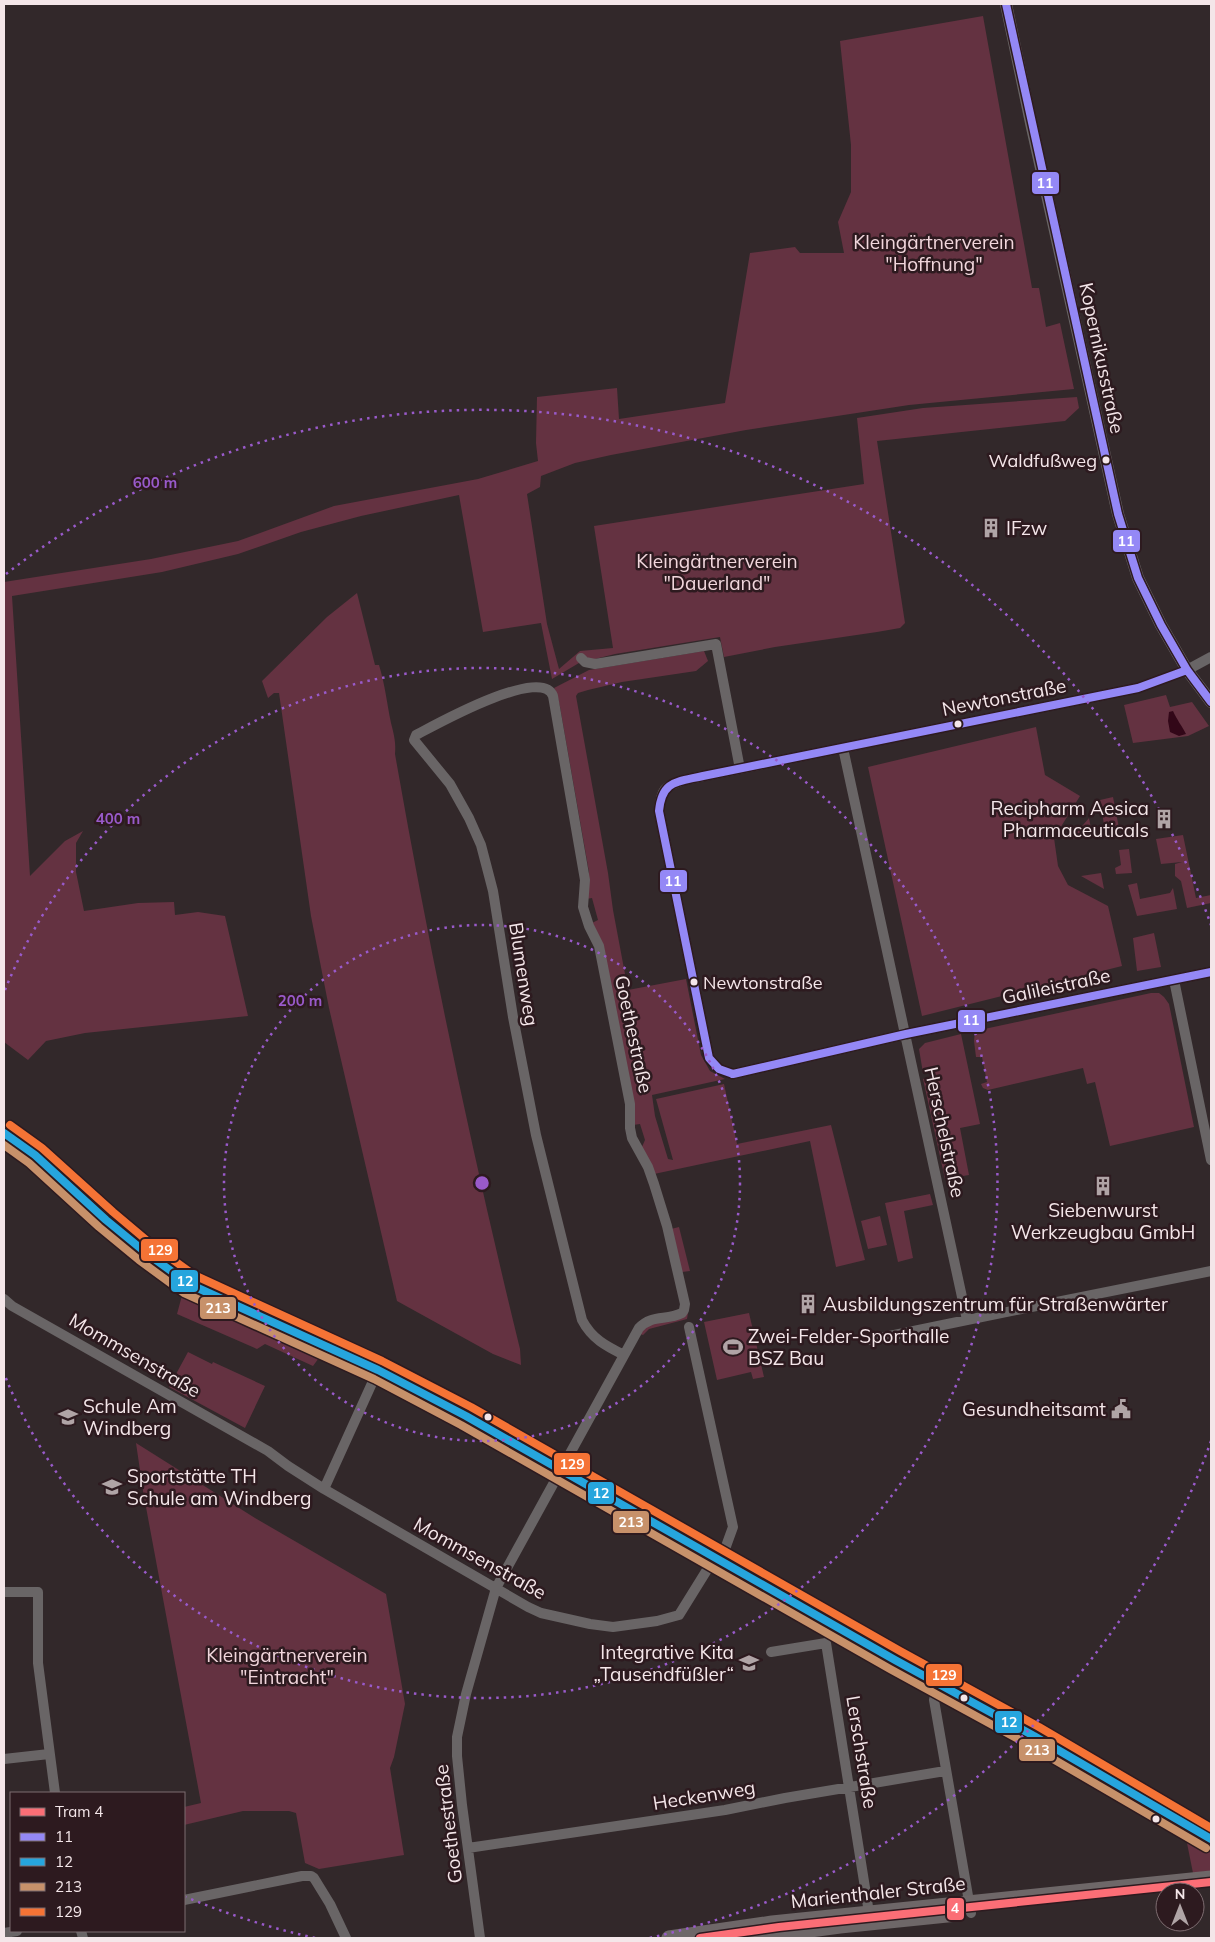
<svg xmlns="http://www.w3.org/2000/svg" width="1215" height="1942" font-family="Mulish,sans-serif">
<rect width="100%" height="100%" fill="#32282a"/>
<!-- green -->
<path fill="#643241" d="M983,16L1032,288H1039L1046,327L1060,323L1074,389L909,405L746,430L611,455L575,463L541,476L540,487L527,494L547,624L559,669L580,651L613,648L594,526L864,484L857,418L923,408L1077,397L1079,408L1065,421L877,441L905,623L900,628L877,632L775,647L724,657L720,637L615,654L579,663L552,679L541,623L483,632L459,495L361,516L301,532L238,554L162,572L12,596L30,876L65,841L83,831L76,843V872L84,911L138,903L174,902L175,915L198,912L225,916L248,1016L85,1033L46,1041L28,1060L4,1042V582L151,559L238,541L334,506L478,479L538,461L536,443L537,397L617,388L619,419L725,403L750,253L795,247L800,253H844L838,222L851,192V145L840,41Z
M357,593L375,665H379C385,684 387,704 391,723C394,735 396,742 395,754C430,954 472,1153 520,1349L521,1365L493,1354L397,1301L329,1008L311,916L279,693H274L268,698L262,681L327,617Z
M704,651L708,661L696,671L622,682L588,690L578,693L576,696L608,873L613,910L628,990L686,979L701,1055L710,1071L725,1079L652,1095L655,1116L668,1159L673,1160L656,1099L724,1084L737,1144L831,1125L865,1260L836,1267L810,1141L654,1174L641,1149L645,1140L640,1124L633,1125L592,923L598,920L592,898L586,899L589,872L560,707L557,694L554,688L589,670Z
M1166,695L1170,707L1192,702L1209,726L1188,736L1133,743L1124,705Z
M1036,727L1045,775L1080,796L1054,838L1058,866L1068,885L1108,906L1122,966L922,1016L868,767Z
M1113,797L1119,828L1105,831L1100,800Z
M1089,818L1092,834L1071,839Z
M1183,835L1196,898L1211,895V903L1187,908L1181,881L1175,876V864L1182,862L1161,864L1156,839Z
M1129,849L1132,873L1116,874L1115,868L1121,865L1119,850Z
M1101,873L1104,889L1081,876Z
M1137,883L1140,899L1170,893L1173,888L1177,909L1137,916L1128,885Z
M1154,933L1161,967L1137,971L1133,938Z
M1151,993H1159L1164,997L1169,1004L1194,1127L1110,1146L1095,1082L1087,1084L1083,1068L988,1090L983,1088L981,1084L987,1082L982,1057H976L974,1041L975,1031Z
M961,1034L980,1124L960,1128L969,1175L945,1179L923,1079L930,1077L929,1072L923,1073L919,1049L925,1043Z
M930,1194L933,1205L904,1211L913,1258L898,1262L885,1203Z
M880,1216L887,1245L868,1249L861,1221Z
M679,1227L690,1271L682,1272L671,1229Z
M156,1239L185,1263L215,1282L217,1291L181,1271L150,1246Z
M184,1288L324,1351L313,1366L265,1344L257,1349L177,1314Z
M686,1313H688L687,1319L649,1329L643,1335L640,1334L645,1326Z
M749,1313L764,1377L753,1379L751,1372L717,1380L704,1322Z
M188,1352L212,1364L213,1362L265,1386L245,1428L169,1387Z
M136,1443L255,1518L386,1594L405,1704L394,1757L390,1768L404,1855L319,1869L305,1863L296,1813L289,1811H243L184,1825V1807L201,1803L143,1491Z
M1186,1838L1211,1852V1871L1193,1873Z"/>
<!-- water -->
<path fill="#320718" d="M1173,711C1177,720 1182,726 1186,734L1179,736L1170,732L1168,721L1169,712Z"/>
<g fill="none" stroke-linecap="round" stroke-linejoin="round">
<!-- minor -->
<path stroke="#696566" stroke-width="10" d="M1211,657L1187,670L1138,688L684,780C664,787 661,788 659,811L709,1058L719,1069L733,1074L906,1034L1211,972
M581,658L585,662L595,664L716,644L740,769
M843,748L967,1320L1211,1271
M1174,980L1211,1160
M4,1299L12,1306L268,1451L288,1466L324,1489L528,1607L541,1613L590,1624L613,1627L657,1621L679,1615L715,1557
M689,1327L733,1527L721,1560
M870,1340L967,1320
M324,1489L378,1370
M4,1592H38V1663L55,1793
M771,1652L826,1643L870,1919
M938,1683L934,1700L971,1913
M4,1759L49,1754
M468,1848L725,1810L785,1798L945,1771
M184,1900L302,1876H311L314,1878L330,1904L346,1938
M81,1931L83,1938
M4,1933L17,1931
M480,1938L462,1805L457,1756V1737L466,1694L496,1588L639,1328C652,1314 666,1321 682,1313L684,1310L685,1304L667,1226L654,1184L648,1167L632,1138L630,1128V1104L599,946L589,926L583,907L585,880L553,696C542,665 435,725 416,735L414,740L450,784L469,818L481,845L493,891L513,1017L536,1135L582,1320C592,1339 606,1346 624,1355"/>
<!-- tertiary -->
<path stroke="#696566" stroke-width="12" d="M1006,4L1031,123L1118,514L1138,578L1161,625L1187,670L1211,702"/>
<!-- secondary -->
<path stroke="#6e6768" stroke-width="15" d="M669,1938L772,1923L1211,1878
M751,1938L840,1926L957,1914"/>
<!-- primary -->
<path stroke="#6d6466" stroke-width="16" d="M4,1133L35,1155L106,1220L145,1252L189,1284L378,1370L466,1416L895,1660L1034,1736L1211,1839"/>
<defs>
<path id="bus-1" d="M1006,4L1118,514L1138,578L1161,625L1187,670L1211,702
M733,1074L719,1069L709,1058L659,811C662,780 677,782 703,776L1138,688L1187,670
M733,1074L906,1034L1211,972"/>
<path id="bus-2" d="M4,1133L35,1155L106,1220L145,1252L189,1284L378,1370L466,1416L895,1660L1034,1736L1211,1839"/>
<path id="bus-3" d="M4,1145L29,1163L99,1227L139,1260L184,1293L374,1379L461,1425L890,1669L1029,1745L1206,1848"/>
<path id="bus-4" d="M10,1125L42,1148L113,1212L151,1244L194,1275L382,1361L471,1407L900,1651L1039,1727L1211,1828"/>
</defs>
<!-- bus-1 casing -->
<use href="#bus-1" stroke="#2d1a1f" stroke-width="11"/>
<!-- bus-2 casing -->
<use href="#bus-2" stroke="#2d1a1f" stroke-width="11"/>
<!-- bus-3 casing -->
<use href="#bus-3" stroke="#2d1a1f" stroke-width="11"/>
<!-- bus-4 casing -->
<use href="#bus-4" stroke="#2d1a1f" stroke-width="11"/>
<!-- bus-1 -->
<use href="#bus-1" stroke="#9488f6" stroke-width="8"/>
<!-- bus-2 -->
<use href="#bus-2" stroke="#26a5dd" stroke-width="8"/>
<!-- bus-3 -->
<use href="#bus-3" stroke="#c7916a" stroke-width="8"/>
<!-- bus-4 -->
<use href="#bus-4" stroke="#f57335" stroke-width="8"/>
<defs>
<path id="tram-1" d="M700,1938L779,1927L1211,1882"/>
</defs>
<!-- tram-1 casing -->
<use href="#tram-1" stroke="#2d1a1f" stroke-width="11"/>
<!-- tram-1 -->
<use href="#tram-1" stroke="#fb6e76" stroke-width="8"/>
</g>
<!-- distance rings -->
<g fill="none" stroke="#995aca" stroke-width="2.5" stroke-dasharray="2.5 5">
<circle cx="482" cy="1183" r="258"/>
<path d="M5 990A515 515 0 1 1 5 1376"/>
<path d="M1211 1441A773 773 0 0 1 649 1938M315 1938A773 773 0 0 1 186 1897M6 574A773 773 0 0 1 1211 925"/>
</g>
<!-- icons -->
<defs>
<symbol id="building-bare" viewBox="-9 -9 18 18"><path d="M-4-6H4V6H1V3H-1V6H-4ZM-2.5-4.3h1.7v1.8h-1.7ZM.8-4.3h1.7v1.8H.8ZM-2.5-1h1.7V.8h-1.7ZM.8-1h1.7V.8H.8Z" fill="#b0a4a6" stroke="#2d1a1f" stroke-width="2.5" paint-order="stroke"/></symbol>
<symbol id="stadium-bare" viewBox="-9 -9 18 18"><path d="M0-5a6.5 5 0 1 0 0 10a6.5 5 0 1 0 0-10ZM-3.5-1.8h7v3.6h-7Z" fill="#b0a4a6" stroke="#2d1a1f" stroke-width="2.5" paint-order="stroke"/></symbol>
<symbol id="civic-bare" viewBox="-9 -9 18 18"><path d="M-.6-6.5H3V-4.5H.6V-3L4-1V1h2V6H-6V1h2V-1L-.6-3ZM-1.2 2.5V6h2.4V2.5Z" fill="#b0a4a6" stroke="#2d1a1f" stroke-width="2.5" paint-order="stroke"/></symbol>
<symbol id="school-bare" viewBox="-9 -9 18 18"><path d="M0-5L7-2L0 1L-7-2ZM-4 1L0 2.5L4 1V4Q0 6-4 4Z" fill="#b0a4a6" stroke="#2d1a1f" stroke-width="2.5" paint-order="stroke"/></symbol>
</defs>
<g fill-rule="evenodd">
<use href="#building-bare" x="977" y="514" width="28" height="28"/>
<use href="#building-bare" x="1150" y="805" width="28" height="28"/>
<use href="#building-bare" x="1089" y="1172" width="28" height="28"/>
<use href="#building-bare" x="794" y="1290" width="28" height="28"/>
<use href="#stadium-bare" x="719" y="1333" width="28" height="28"/>
<use href="#civic-bare" x="1107" y="1395" width="28" height="28"/>
<use href="#school-bare" x="54" y="1403" width="28" height="28"/>
<use href="#school-bare" x="98" y="1473" width="28" height="28"/>
<use href="#school-bare" x="735" y="1649" width="28" height="28"/>
</g>
<!-- markers -->
<g fill="#f4e6e9" stroke="#2d1a1f" stroke-width="2">
<circle cx="1106" cy="460" r="4.5"/>
<circle cx="958" cy="724" r="4.5"/>
<circle cx="694" cy="982" r="4.5"/>
<circle cx="488" cy="1417" r="4.5"/>
<circle cx="964" cy="1698" r="4.5"/>
<circle cx="1156" cy="1819" r="4.5"/>
</g>
<g text-anchor="middle" stroke-width="5" stroke-linejoin="round" paint-order="stroke">
<!-- bus labels -->
<g font-size="18" fill="#f4e6e9" stroke="#2d1a1f" text-anchor="end">
<text x="1097" y="467">Waldfußweg</text>
<text x="703" y="989" text-anchor="start">Newtonstraße</text>
</g>
<!-- park labels -->
<g font-size="19" fill="#f1d6dc" stroke="#2d1a1f">
<text x="934" y="249">Kleingärtnerverein<tspan x="934" dy="22">"Hoffnung"</tspan></text>
<text x="717" y="568">Kleingärtnerverein<tspan x="717" dy="22">"Dauerland"</tspan></text>
<text x="287" y="1662">Kleingärtnerverein<tspan x="287" dy="22">"Eintracht"</tspan></text>
</g>
<!-- street labels -->
<g font-size="19" fill="#f4e6e9" stroke="#2d1a1f">
<text transform="translate(1102 358) rotate(78)" y="7">Kopernikusstraße</text>
<text transform="translate(1004 697) rotate(-11)" y="7">Newtonstraße</text>
<text transform="translate(524 974) rotate(81)" y="7">Blumenweg</text>
<text transform="translate(1056 986) rotate(-12)" y="7">Galileistraße</text>
<text transform="translate(634 1034) rotate(78)" y="7">Goethestraße</text>
<text transform="translate(945 1132) rotate(78)" y="7">Herschelstraße</text>
<text transform="translate(135 1355) rotate(30)" y="7">Mommsenstraße</text>
<text transform="translate(480 1558) rotate(29)" y="7">Mommsenstraße</text>
<text transform="translate(862 1752) rotate(81)" y="7">Lerschstraße</text>
<text transform="translate(704 1795) rotate(-9)" y="7">Heckenweg</text>
<text transform="translate(448 1824) rotate(-97)" y="7">Goethestraße</text>
<text transform="translate(878 1892) rotate(-6)" y="7">Marienthaler Straße</text>
</g>
<!-- poi labels -->
<g font-size="19" fill="#f4e6e9" stroke="#2d1a1f" text-anchor="start">
<text x="1006" y="535">IFzw</text>
<text x="1149" y="815" text-anchor="end">Recipharm Aesica<tspan x="1149" dy="22">Pharmaceuticals</tspan></text>
<text x="1103" y="1217" text-anchor="middle">Siebenwurst<tspan x="1103" dy="22">Werkzeugbau GmbH</tspan></text>
<text x="823" y="1311">Ausbildungszentrum für Straßenwärter</text>
<text x="748" y="1343">Zwei-Felder-Sporthalle<tspan x="748" dy="22">BSZ Bau</tspan></text>
<text x="83" y="1413">Schule Am<tspan x="83" dy="22">Windberg</tspan></text>
<text x="1106" y="1416" text-anchor="end">Gesundheitsamt</text>
<text x="127" y="1483">Sportstätte TH<tspan x="127" dy="22">Schule am Windberg</tspan></text>
<text x="734" y="1659" text-anchor="end">Integrative Kita<tspan x="734" dy="22">„Tausendfüßler“</tspan></text>
</g>
</g>
<circle cx="482" cy="1183" r="8" fill="#995aca" stroke="#2d1a1f" stroke-width="2.5"/>
<g font-size="15" text-anchor="middle" font-weight="bold" fill="#995aca" stroke="#2d1a1f" stroke-width="5" stroke-linejoin="round" paint-order="stroke">
<text x="155" y="488">600 m</text>
<text x="118" y="824">400 m</text>
<text x="300" y="1006">200 m</text>
</g>
<g stroke="#2d1a1f" stroke-width="2">
<rect x="1031" y="171" width="29" height="24" rx="5" fill="#9488f6"/>
<rect x="1112" y="529" width="29" height="24" rx="5" fill="#9488f6"/>
<rect x="659" y="869" width="29" height="24" rx="5" fill="#9488f6"/>
<rect x="957" y="1009" width="29" height="24" rx="5" fill="#9488f6"/>
<rect x="140" y="1238" width="39" height="24" rx="5" fill="#f57335"/>
<rect x="170" y="1269" width="29" height="24" rx="5" fill="#26a5dd"/>
<rect x="199" y="1296" width="38" height="24" rx="5" fill="#c7916a"/>
<rect x="553" y="1452" width="38" height="24" rx="5" fill="#f57335"/>
<rect x="587" y="1481" width="28" height="24" rx="5" fill="#26a5dd"/>
<rect x="612" y="1510" width="38" height="24" rx="5" fill="#c7916a"/>
<rect x="925" y="1663" width="38" height="24" rx="5" fill="#f57335"/>
<rect x="994" y="1710" width="29" height="24" rx="5" fill="#26a5dd"/>
<rect x="1018" y="1738" width="38" height="24" rx="5" fill="#c7916a"/>
<rect x="946" y="1897" width="19" height="24" rx="5" fill="#fb6e76"/>
</g>
<g font-size="14" text-anchor="middle" font-weight="bold" fill="#fff">
<text x="1045" y="188">11</text>
<text x="1126" y="546">11</text>
<text x="673" y="886">11</text>
<text x="971" y="1025">11</text>
<text x="160" y="1255">129</text>
<text x="185" y="1286">12</text>
<text x="218" y="1313">213</text>
<text x="572" y="1469">129</text>
<text x="601" y="1498">12</text>
<text x="631" y="1527">213</text>
<text x="944" y="1680">129</text>
<text x="1009" y="1727">12</text>
<text x="1037" y="1755">213</text>
<text x="955" y="1913">4</text>
</g>
<!-- border -->
<rect width="1215" height="1942" fill="none" stroke="#f4e6e9" stroke-width="10"/>
<!-- legend -->
<rect x="10" y="1792" width="175" height="140" fill="#2d1a1f" stroke="#7d6c70"/>
<rect x="20" y="1808" width="25" height="8" fill="#fb6e76" stroke="#7d6c70"/>
<text x="55" y="1817" font-size="15" fill="#f4e6e9">Tram 4</text>
<rect x="20" y="1833" width="25" height="8" fill="#9488f6" stroke="#7d6c70"/>
<text x="55" y="1842" font-size="15" fill="#f4e6e9">11</text>
<rect x="20" y="1858" width="25" height="8" fill="#26a5dd" stroke="#7d6c70"/>
<text x="55" y="1867" font-size="15" fill="#f4e6e9">12</text>
<rect x="20" y="1883" width="25" height="8" fill="#c7916a" stroke="#7d6c70"/>
<text x="55" y="1892" font-size="15" fill="#f4e6e9">213</text>
<rect x="20" y="1908" width="25" height="8" fill="#f57335" stroke="#7d6c70"/>
<text x="55" y="1917" font-size="15" fill="#f4e6e9">129</text>
<!-- north arrow -->
<g transform="translate(1180 1907)"><circle r="24" fill="#2d1a1f" stroke="#7d6c70"/>
<path d="M0-4L9 19L0 12L-9 19Z" fill="#b0a4a6"/>
<text y="-8" font-size="14" font-weight="bold" text-anchor="middle" fill="#f4e6e9">N</text>
</g>
</svg>
